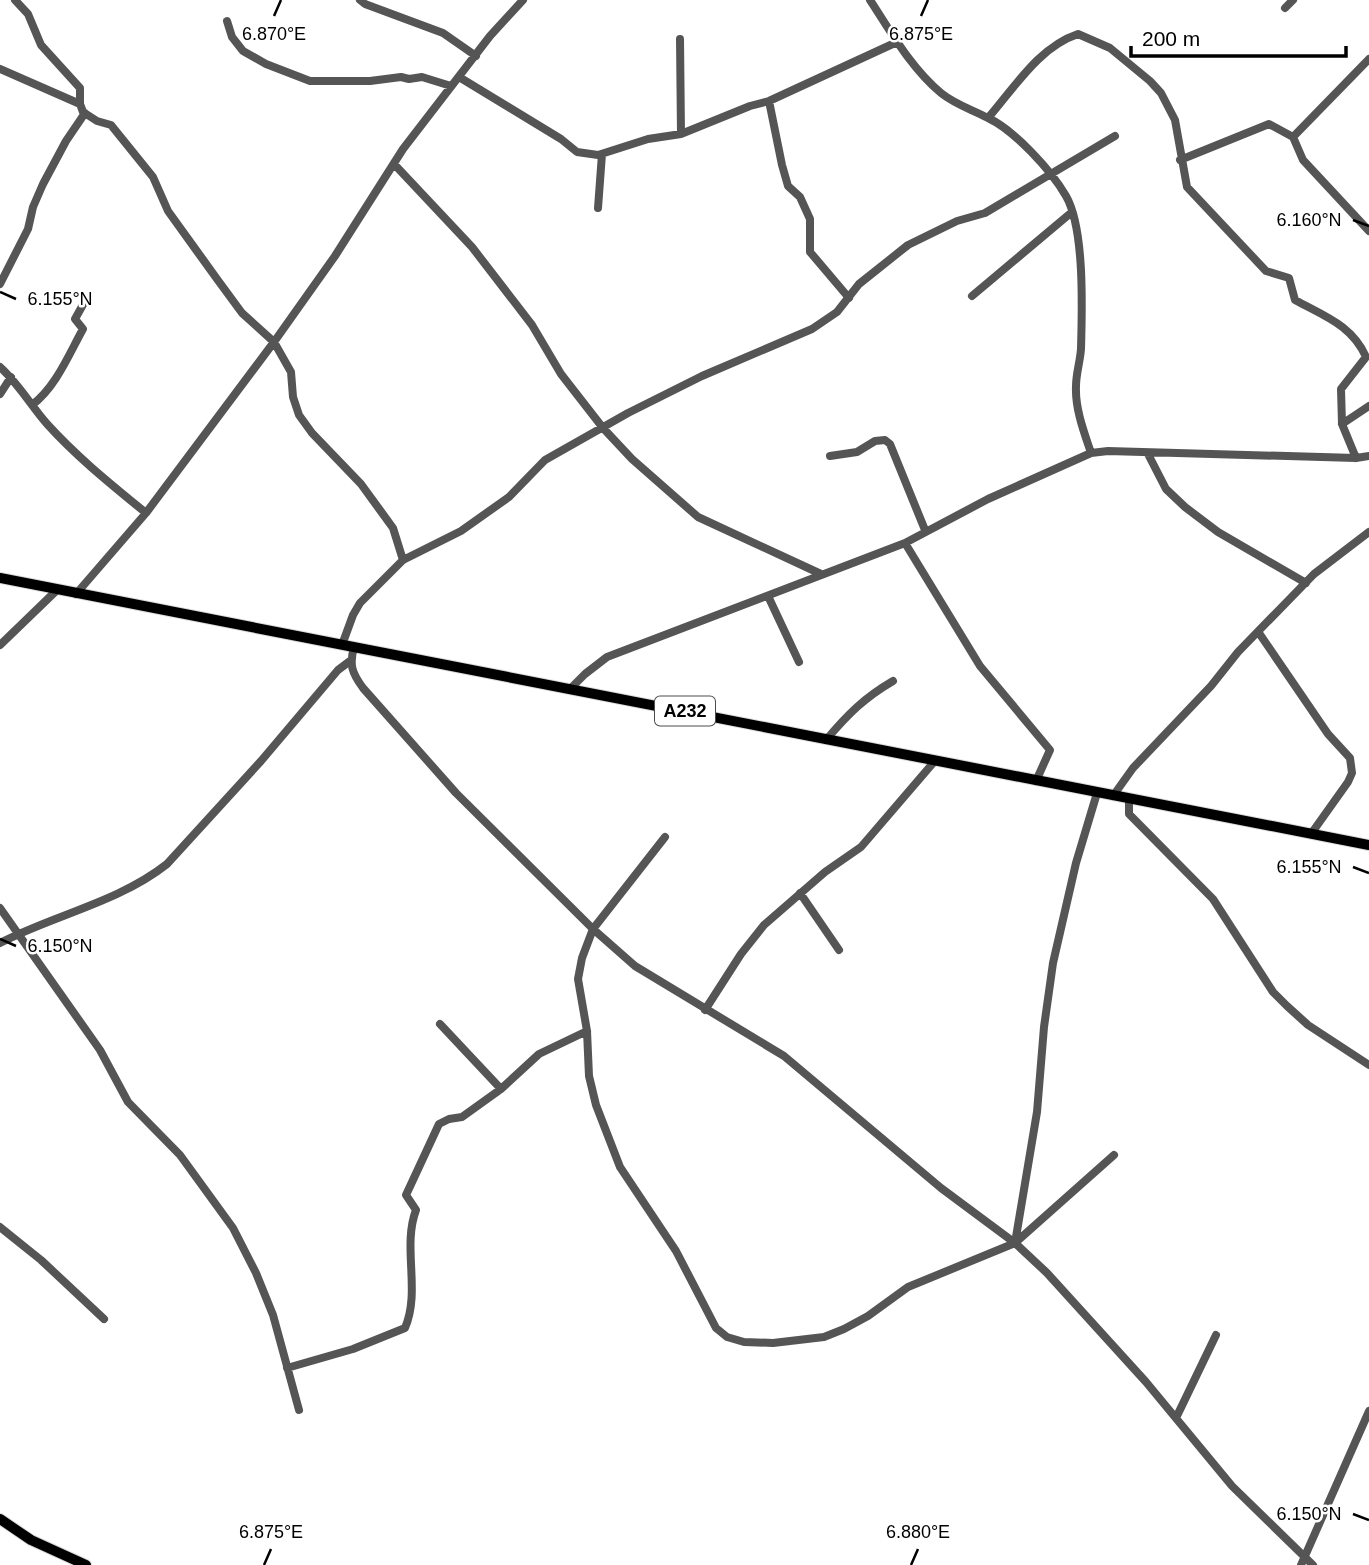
<svg xmlns="http://www.w3.org/2000/svg" width="1369" height="1565" font-family="Arial,sans-serif">
<rect width="100%" height="100%" fill="#fff"/>
<g fill="none" stroke-linecap="round" stroke-linejoin="round">
<defs>
<path id="major" d="M0,578L1369,845
M0,1519L31,1540L86,1565"/>
</defs>
<!-- major casing -->
<use href="#major" stroke="#dbdbdb" stroke-width="12"/>
<!-- minor -->
<path stroke="#555" stroke-width="8" d="M15,0L28,14L41,45L80,88V104L83,112L97,121L111,125L153,177L168,211L217,279L242,313L274,342L291,372L293,397L299,415L312,433L361,484L393,528L403,560
M360,0L365,4L443,33L476,56
M870,0C891,32 911,68 941,93C956,105 971,109 988,118C1014,130 1051,170 1066,196C1085,229 1082,311 1081,349C1080,362 1076,374 1076,386C1075,409 1084,432 1091,453
M1285,8L1293,0
M227,21L232,37L243,51L266,64L310,81H370L401,77L409,79L422,77L451,86
M680,39L681,134
M1369,59L1293,137L1303,160L1369,231
M0,69L80,104
M459,77L561,139L577,152L598,155L648,139L681,134L750,106L769,101L897,42
M769,101L782,165L788,186L800,197L810,219V252L849,298
M988,118C1015,87 1039,47 1078,34L1110,48L1150,81L1161,93L1175,120L1187,187L1266,271L1289,278L1295,300C1324,316 1352,325 1366,357L1341,389L1342,424L1356,458
M1180,160L1269,124L1293,137
M394,164L472,247L532,325L561,374L603,428L632,459L698,517L821,574
M598,208L602,154
M0,284L28,229L33,207L43,184L66,141L85,113
M972,296L1072,212
M0,367C19,384 31,406 48,425C78,458 112,485 146,513
M0,394L11,377
M32,405C56,387 69,354 83,329L75,319L85,301
M1342,424L1369,406
M1148,454L1166,489L1185,507L1218,532L1306,583
M830,456L857,452L875,441L885,440L890,444L925,530
M905,543L980,666L1050,750L1036,781
M76,594L146,513L274,342L335,256L403,149L490,36L523,0
M768,596L799,662
M1259,633L1328,734L1350,758L1352,773L1348,782L1311,834
M0,645L57,590
M342,645L353,615L360,603L403,560L461,531L509,497L545,460L628,413L702,376L812,329L837,312L859,284L908,245L957,221L985,213L1115,136
M354,647C349,665 352,673 363,688L456,793L593,929L635,966L784,1056L941,1188L1015,1243L1047,1273L1146,1382L1232,1486L1313,1565
M570,689L585,674L607,657L905,543L988,499L1091,453L1108,451L1356,458L1369,456
M826,740C848,714 864,698 893,681
M1113,796L1133,768L1211,686L1238,652L1314,574L1369,532
M1129,799V814L1213,899L1273,992L1287,1006L1308,1025L1369,1065
M665,837L593,929L582,958L578,979L587,1031L589,1076L596,1105L620,1167L676,1251L716,1328L727,1337L744,1342L773,1343L824,1337L844,1329L868,1316L908,1287L1015,1243L1114,1155
M800,893L839,950
M0,908L100,1050L128,1102L180,1155L233,1228L256,1273L273,1315L299,1410
M0,943C54,915 119,902 167,864L261,761L338,670L350,661
M705,1010L741,954L764,925L825,872L861,847L934,762
M440,1024L501,1089
M0,1227L41,1260L104,1319
M1015,1243L1037,1112L1044,1027L1053,963L1076,863L1097,793
M287,1368L353,1349L405,1328C421,1291 402,1247 416,1210L406,1195L439,1124L449,1119L462,1117L501,1089L539,1054L587,1031
M1176,1418L1216,1335
M1301,1565L1369,1411"/>
<!-- major -->
<use href="#major" stroke="#000" stroke-width="10"/>
</g>
<!-- ticks -->
<path fill="none" stroke="#000" stroke-width="2.5" d="M274,16L281,0M921,16L928,0M1353,220L1369,226M0,292L16,299M1353,867L1369,873M0,939L16,946M1353,1514L1369,1520M264,1565L271,1549M911,1565L918,1549"/>
<g text-anchor="middle" stroke-width="5" stroke-linejoin="round" paint-order="stroke">
<!-- shield labels -->
<rect fill="#fff" stroke="#4c4c4c" stroke-width="2" x="655" y="696.5" width="60" height="29" rx="5"/>
<g font-size="18" font-weight="bold" fill="#000">
<text x="685" y="717">A232</text>
</g>
</g>
<g font-size="18" text-anchor="middle" fill="#000" stroke="#fff" stroke-width="5" stroke-linejoin="round" paint-order="stroke">
<text x="274" y="40">6.870°E</text>
<text x="921" y="40">6.875°E</text>
<text x="1309" y="226">6.160°N</text>
<text x="60" y="305">6.155°N</text>
<text x="1309" y="873">6.155°N</text>
<text x="60" y="952">6.150°N</text>
<text x="1309" y="1520">6.150°N</text>
<text x="271" y="1538">6.875°E</text>
<text x="918" y="1538">6.880°E</text>
</g>
<!-- scale -->
<path d="M1131 46v10h215v-10" fill="none" stroke="#000000" stroke-width="3.5"/>
<text x="1142" y="46" font-size="21" fill="#000000" stroke="#ffffff" stroke-width="5" paint-order="stroke">200 m</text>
</svg>
